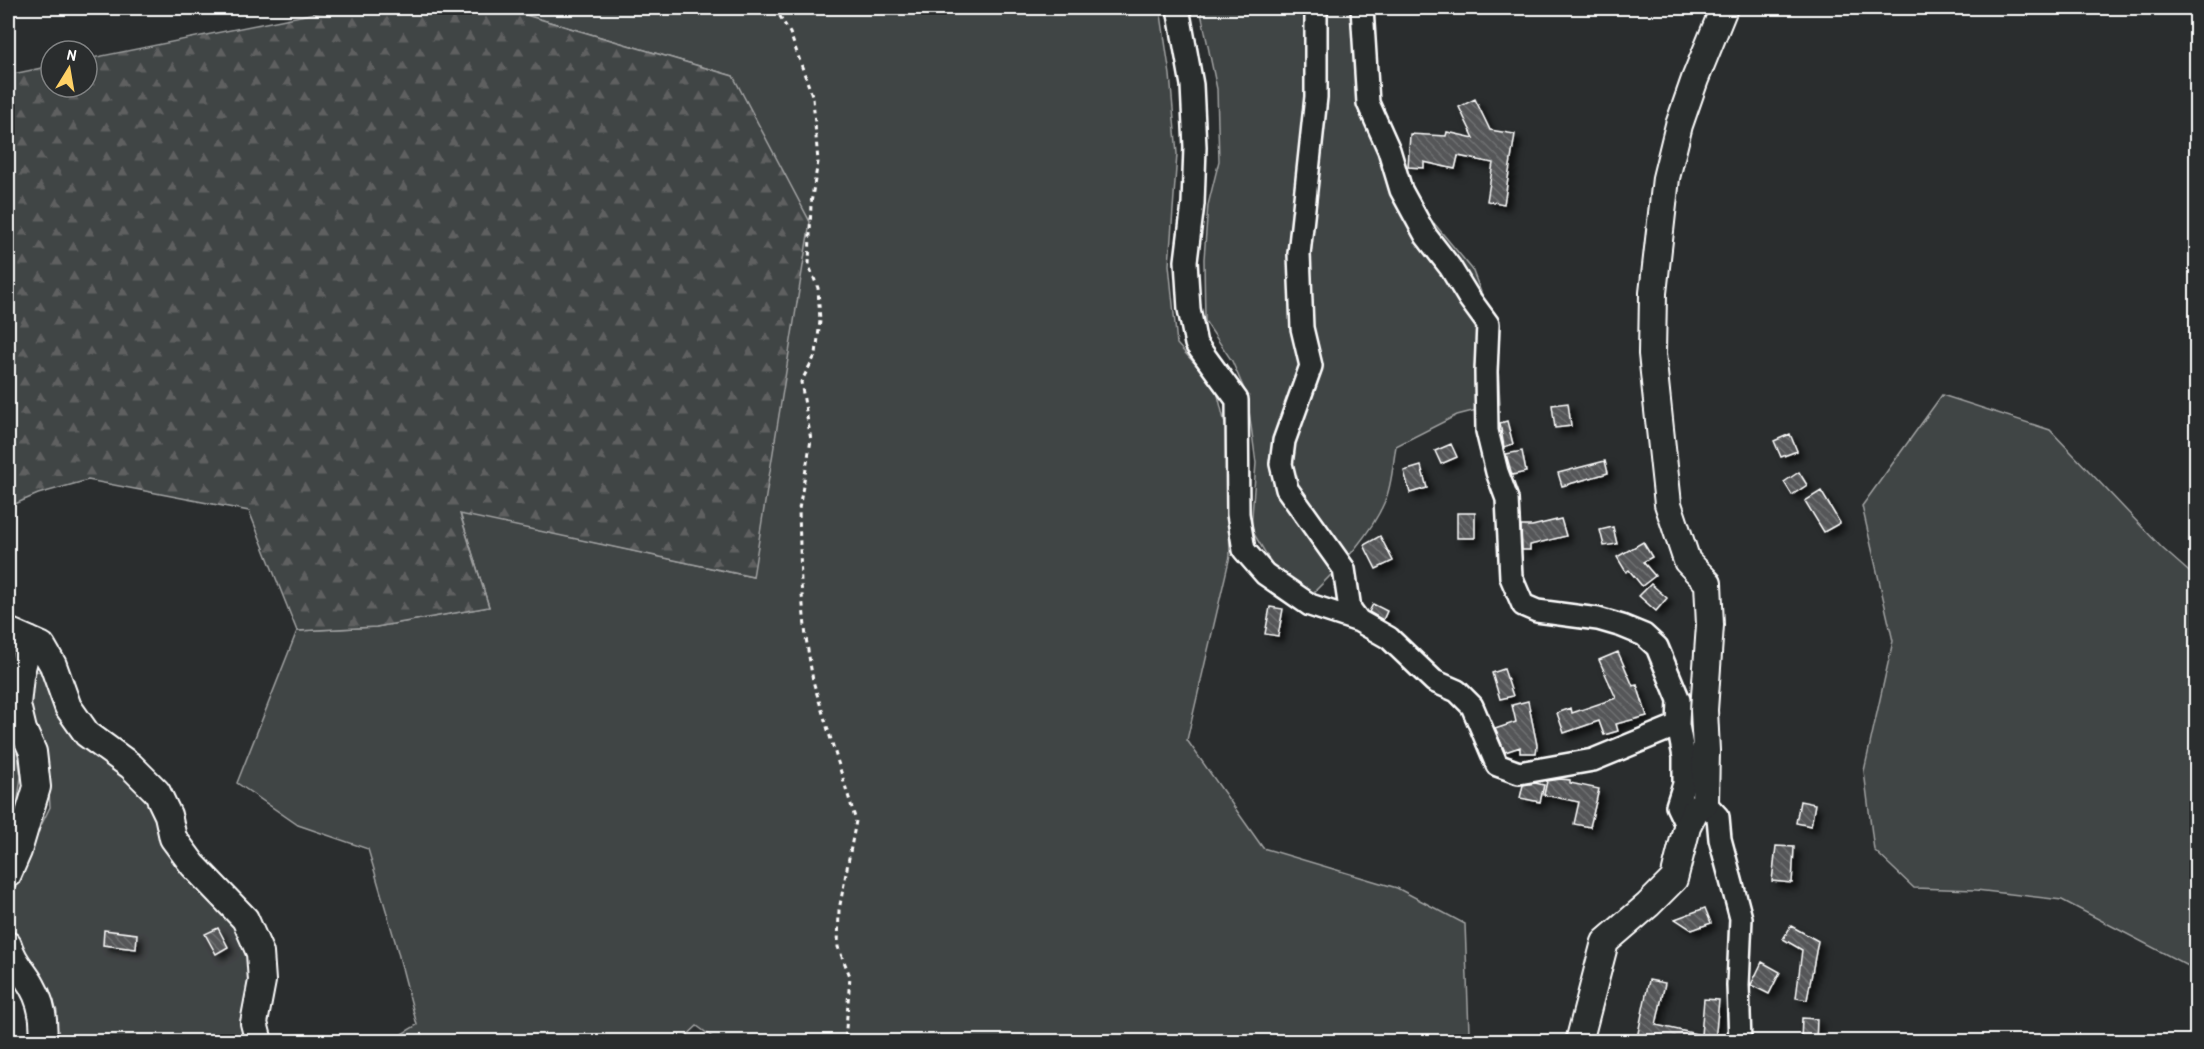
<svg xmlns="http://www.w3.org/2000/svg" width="2204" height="1049" font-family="'Patrick Hand',sans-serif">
<defs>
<pattern id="forest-firs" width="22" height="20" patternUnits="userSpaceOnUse" patternTransform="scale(1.5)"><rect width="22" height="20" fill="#414445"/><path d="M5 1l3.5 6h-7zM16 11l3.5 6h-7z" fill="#5e6061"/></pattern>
<pattern id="building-back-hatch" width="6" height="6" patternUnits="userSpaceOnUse" patternTransform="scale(1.5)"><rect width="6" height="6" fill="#555758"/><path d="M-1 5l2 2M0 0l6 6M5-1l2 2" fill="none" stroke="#6e7071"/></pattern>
<filter id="shadow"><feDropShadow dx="5.5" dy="5.5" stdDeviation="3" flood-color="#0009"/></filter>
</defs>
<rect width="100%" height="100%" fill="#2a2d2e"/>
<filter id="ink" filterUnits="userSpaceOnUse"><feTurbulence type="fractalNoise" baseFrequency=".0167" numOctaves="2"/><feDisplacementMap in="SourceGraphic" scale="12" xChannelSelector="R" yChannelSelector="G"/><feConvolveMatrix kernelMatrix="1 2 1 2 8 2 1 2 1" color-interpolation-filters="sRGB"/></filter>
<g filter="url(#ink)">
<!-- green -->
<path fill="#414445" stroke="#a0a2a2" stroke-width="1.5" d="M502,8H1160L1170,75L1177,154L1169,265L1177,344L1216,387L1227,432L1230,556L1187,740L1263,848L1397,888L1465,924L1469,1032L1456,1042H719L697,1026L680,1042L390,1041L417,1025L395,941L368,849L298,825L237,783L297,631L376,627L489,607L460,513L753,577L733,76Z
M1200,8H1376L1367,67L1393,149L1411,187L1428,216L1472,269L1496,331L1500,404L1457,415L1396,446C1393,463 1392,485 1385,501C1369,538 1340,566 1312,594L1272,564L1251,529L1256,463L1247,396L1232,361L1205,321L1204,259L1208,205L1219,161L1217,89Z
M1942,395L2050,430L2162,548L2196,578V970L2062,900L1976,890L1914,888L1874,850L1864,771L1893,641L1862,506Z
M35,671L45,672L131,777L214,900L241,936L255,974L248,1041H54L57,1011L47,987L26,963L14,930L13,888L31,846L50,807L47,761L33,725L27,695Z
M8,718L15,738L21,776L15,823H8Z"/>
<!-- forest -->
<path fill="url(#forest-firs)" stroke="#a0a2a2" stroke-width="1.5" d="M340,8H502L733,76L810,222L753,577L460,514L489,607L376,627L297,631L249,511L88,480L38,494L8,507V75L51,66V87H87V59Z"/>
<!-- building -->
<path fill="url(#building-back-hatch)" stroke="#fff" stroke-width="1.5" filter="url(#shadow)" d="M1475,99L1490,130L1515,134L1504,204L1487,201L1493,163L1458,156L1455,169L1424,162V168L1408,167L1410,134L1446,136L1447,132L1474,138L1459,107Z
M1568,403L1571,426L1555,428L1552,405Z
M1507,421L1513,444L1504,447L1500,423Z
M1790,434L1797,451L1781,457L1774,441Z
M1451,444L1457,457L1441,464L1435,451Z
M1522,451L1526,472L1512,475L1506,454Z
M1605,461L1608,473L1562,486L1558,473Z
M1421,466L1427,488L1410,493L1404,471Z
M1799,472L1807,485L1792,495L1784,482Z
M1821,491L1840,523L1824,532L1805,501Z
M1457,513H1475V538H1457Z
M1561,519L1566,536L1530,545V550H1522L1521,526H1532Z
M1613,527L1617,544L1604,546L1600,530Z
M1380,536L1393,561L1376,569L1364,545Z
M1643,542L1652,557L1643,562L1655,576L1642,586L1629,570L1626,572L1617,557Z
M1651,584L1667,598L1656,611L1639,596Z
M1373,604L1387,611L1383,620L1369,612Z
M1270,607L1283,609L1278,636L1265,634Z
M1618,652L1633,686L1637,685L1647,716L1616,724L1618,731L1604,735L1599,721L1564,733L1557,713L1571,708L1572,713L1616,698L1599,660Z
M1504,669L1513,696L1500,699L1492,673Z
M1528,701L1537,745L1536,753H1520V747L1505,752L1495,729L1516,722L1512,705Z
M1561,779L1570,780V783L1599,789L1590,827L1574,824L1579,802L1544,795L1547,781Z
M1535,783L1544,785L1540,802L1520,798L1523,785Z
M1800,801L1815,804L1811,826L1796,823Z
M1776,846L1794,847L1792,883L1772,881Z
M1705,908L1711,923L1692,930L1675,919Z
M1791,926L1818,941L1807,1000L1796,998L1802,950L1783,939Z
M218,928L228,947L216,954L205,934Z
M104,930L137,934L136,949L103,945Z
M1762,962L1780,972L1769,994L1751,985Z
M1649,980L1665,983L1656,1025L1701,1035L1704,999L1719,1000L1715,1041H1651L1637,1038Z
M1802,1018L1817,1019L1816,1041H1801Z"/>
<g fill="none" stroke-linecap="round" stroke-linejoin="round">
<defs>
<path id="minor" d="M1178,8L1192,85L1195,147L1193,204L1186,261L1189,309L1196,344L1237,400L1238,514L1244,550L1265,574L1310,605L1359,621L1389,638L1434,681L1457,691L1472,706L1497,765L1519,773L1593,760L1678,725
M1316,8V97L1299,254L1302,328L1311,366L1284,441L1281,464L1287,489L1344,569L1350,609L1359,621
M1362,8L1368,103L1389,150L1401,190L1426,236L1450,267L1469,298L1488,324L1486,372L1487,431L1497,472L1507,499L1511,577L1523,605L1537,611L1598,619L1622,626L1644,635L1657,647L1679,700L1678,725L1684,757V784L1677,806L1687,827
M1705,803L1718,817L1720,839L1741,918L1738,985L1740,1042"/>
<path id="tertiary" d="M8,631L42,646L53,665L68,707L87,734L131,766L157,792L168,815L173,838L193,865L245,919L260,953L262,981L254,1023L259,1042
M8,874L18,851L37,787L33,752L23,730L17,705L20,676L29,640
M8,945C14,964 23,970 32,986C42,1003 45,1022 43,1042
M1579,1042L1605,942L1648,905L1674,879L1687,827L1696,809L1705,803L1706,751L1704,710L1710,625L1708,583L1687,561L1668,504L1652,354L1653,293L1666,178L1679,125L1695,79L1724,8"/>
</defs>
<!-- minor casing -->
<use href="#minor" stroke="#fff" stroke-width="26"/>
<!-- tertiary casing -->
<use href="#tertiary" stroke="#fff" stroke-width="30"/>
<!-- path -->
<path stroke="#fff" stroke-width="3" stroke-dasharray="4.5 4.5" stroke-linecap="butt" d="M775,8L790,33L813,98L818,162L811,203L809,266L818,288L820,321L816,354L801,382L811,440L799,509L801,584L806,638L813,681L856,821L839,910L838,947L850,976L845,1042"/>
<!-- minor -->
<use href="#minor" stroke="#2a2d2e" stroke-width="21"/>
<!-- tertiary -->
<use href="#tertiary" stroke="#2a2d2e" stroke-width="26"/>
</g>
</g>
<!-- margin -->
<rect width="2204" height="1049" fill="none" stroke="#2a2d2e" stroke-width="30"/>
<rect x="15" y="15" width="2174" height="1019" fill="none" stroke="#fff" stroke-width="2" filter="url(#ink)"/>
<!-- north arrow -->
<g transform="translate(69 69) rotate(11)"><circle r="28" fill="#2a2d2e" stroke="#7f8182" stroke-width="1.5"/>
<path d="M0-4.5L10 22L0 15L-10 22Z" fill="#ffd166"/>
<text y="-9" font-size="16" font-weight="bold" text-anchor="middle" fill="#ffffff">N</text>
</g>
</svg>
